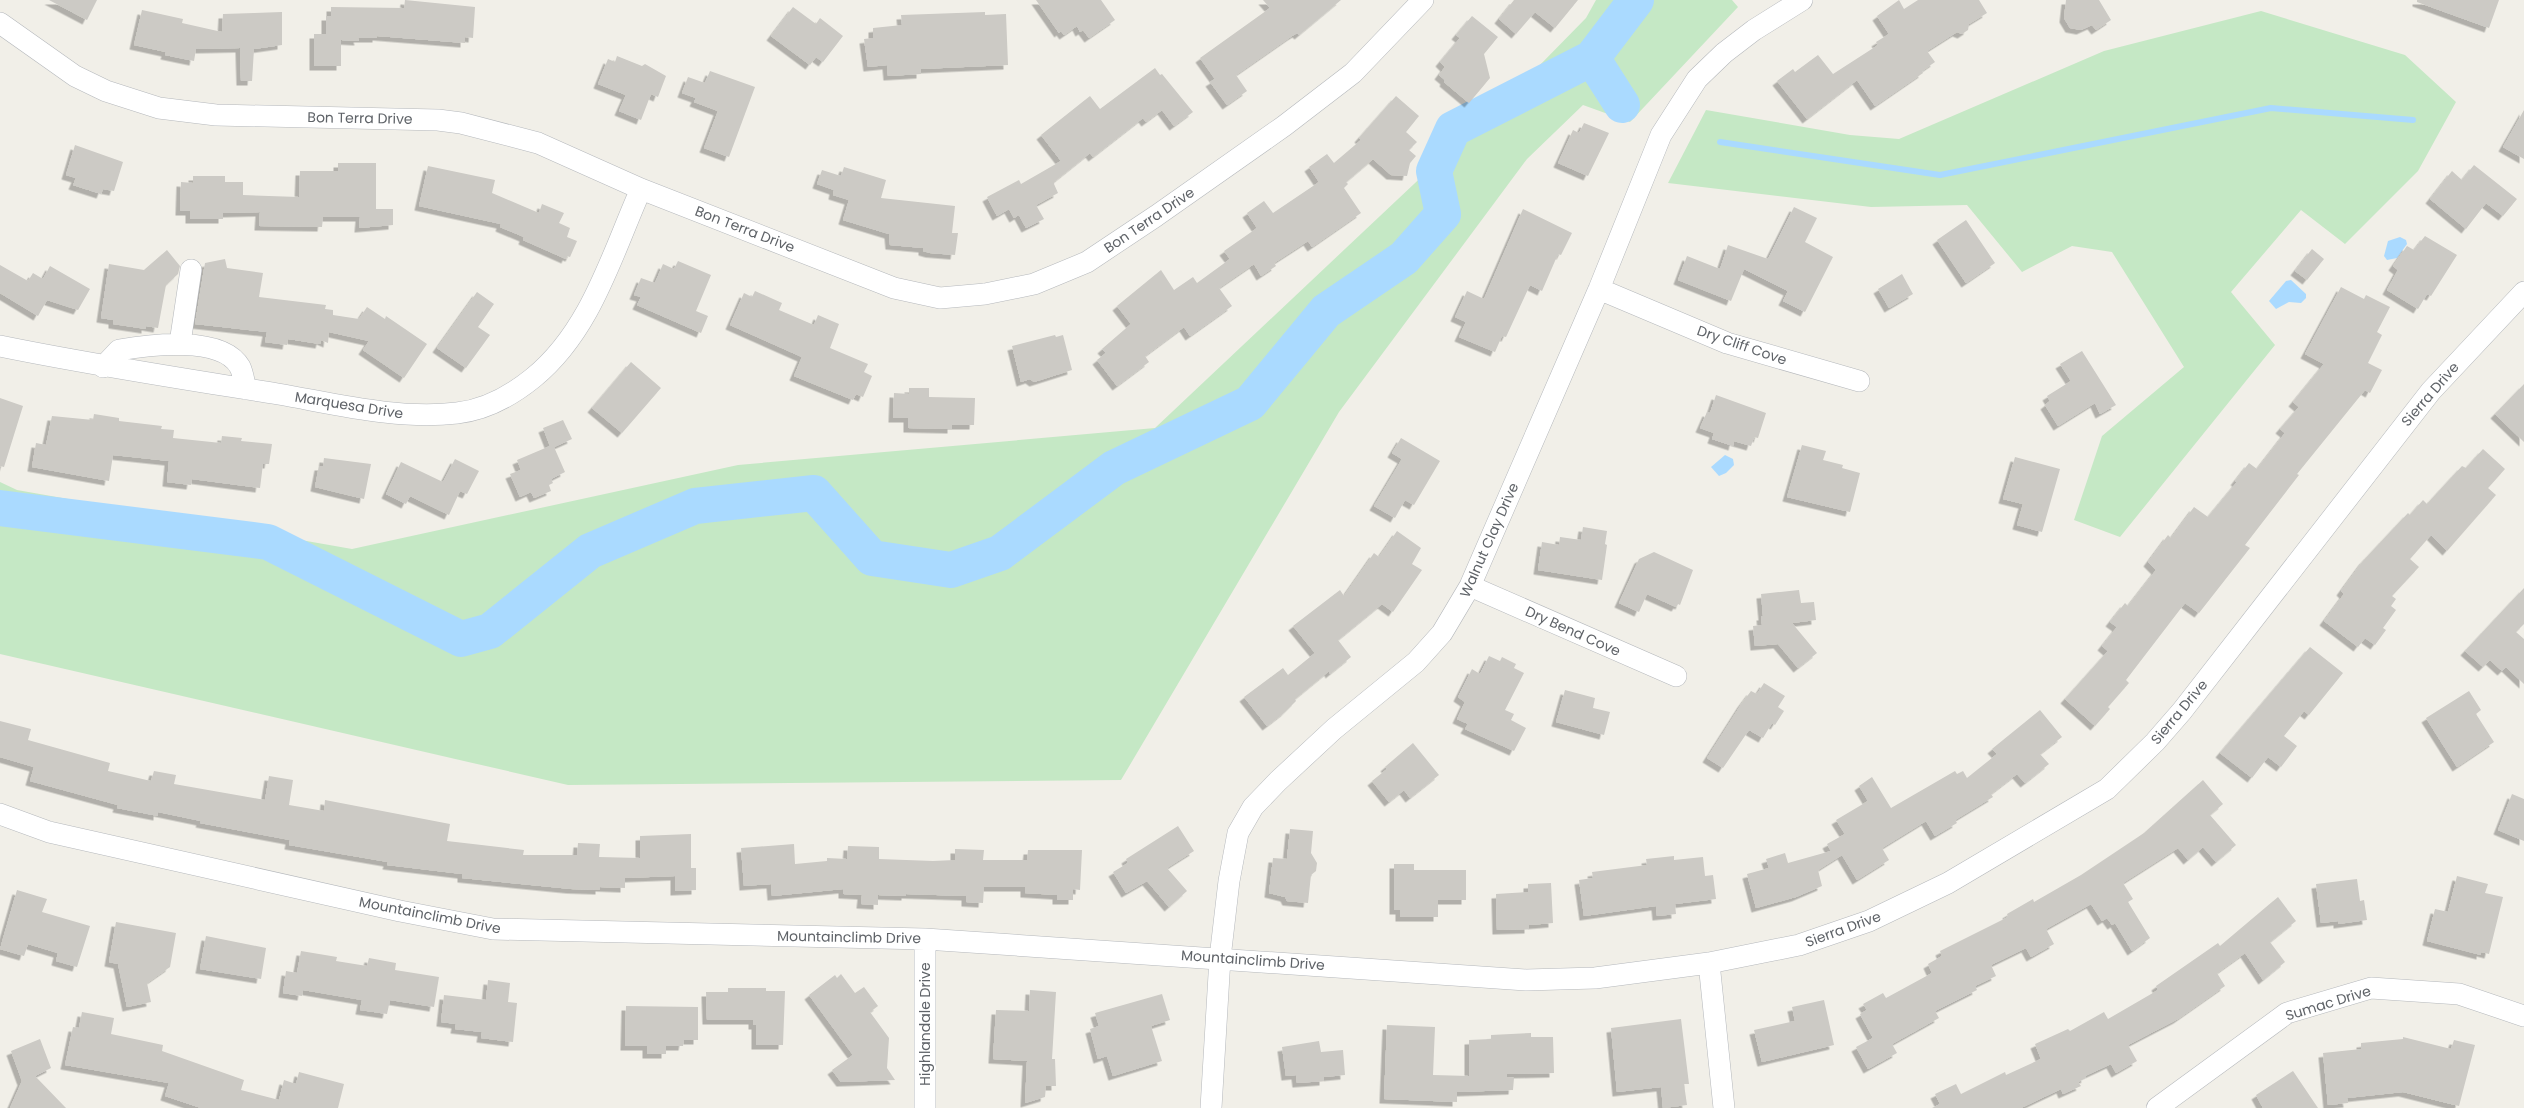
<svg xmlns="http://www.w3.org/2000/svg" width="2524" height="1108" font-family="Poppins,sans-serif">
<defs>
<filter id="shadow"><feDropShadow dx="-4.5" dy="4.5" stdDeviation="0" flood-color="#0004"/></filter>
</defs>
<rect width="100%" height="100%" fill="#f1efe8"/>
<!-- green -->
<path fill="#c5e8c5" d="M1596,0H1732L1738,7L1630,122L1583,105L1527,159L1339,412L1121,780L568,785L0,654V482L17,490L352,549L738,465L1155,428L1536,69L1586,18Z
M2261,11L2405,55L2456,102L2418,171L2345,244L2301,210L2231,292L2275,345L2120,537L2074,520L2102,436L2184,367L2112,252L2072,246L2022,272L1967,205L1871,207L1668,183L1706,110L1850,135L1899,139L2104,51Z"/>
<!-- water -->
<path fill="#aadaff" d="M2400,237L2406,240L2407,244L2397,258L2387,260L2384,256L2388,241Z
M2291,280L2306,294V298L2301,303L2289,302L2276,309L2269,301L2286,281Z
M1725,455L1733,459L1734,465L1726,473L1719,476L1711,467Z"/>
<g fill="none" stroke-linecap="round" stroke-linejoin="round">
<!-- stream -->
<path stroke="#aadaff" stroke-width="6" d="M1720,142L1940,175L2271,108L2413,120"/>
<!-- river -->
<path stroke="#aadaff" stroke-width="36" d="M1592,58L1636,0
M0,508L268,542L461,639L490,631L590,551L695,506L814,493L872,558L951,570L1000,553L1114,468L1250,403L1326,311L1404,258L1443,214L1434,171L1453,129L1592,58L1622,105"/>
</g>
<!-- building -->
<path fill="#cccac5" filter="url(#shadow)" d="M49,0H97L87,20Z
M405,0L475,7L473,38L465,37V43L377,36V38H358L359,41L341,40V66H314V34H326V16H331V7L404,8Z
M1036,0H1101L1115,20L1089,38L1083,30L1080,32L1077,26L1064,35L1061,31L1059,33Z
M1263,0H1341L1299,35L1297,33L1292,36L1236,75L1247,91L1227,105L1210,82L1215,79L1200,58L1270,8Z
M1514,0H1578L1555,28L1535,12L1516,34L1499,19Z
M1899,0L1904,9L1918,0H1979L1987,13L1969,24L1968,30L1962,34L1957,32L1927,51L1935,62L1922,71L1923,73L1875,106L1857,80L1807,119L1777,81L1793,69L1795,72L1818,55L1833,74L1878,45L1876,42L1889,34L1877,16Z
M2066,0H2099L2111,20L2096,30L2092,25L2081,30L2070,28L2064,18Z
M2417,0H2499L2489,28L2417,2Z
M793,7L816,24L820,18L843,36L823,62L816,57L810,65L771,36Z
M142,10L183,19L182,23L222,32L223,14L282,12V45L254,49L252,81H241L240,48L196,49L194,61L165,55L166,52L134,45Z
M985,12V15L1006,14L1008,65L921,69V74L888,76L887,65L868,67L864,39L873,38V28L902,25L901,15Z
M1472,16L1498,37L1484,54L1490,78L1469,103L1444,82L1445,80L1439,75L1445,67L1440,62L1460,38L1456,35Z
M617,56L642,66L645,64L666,76L658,97L651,94L641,120L619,111L626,95L598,84L608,59L615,62Z
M1155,68L1160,75L1162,74L1193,112L1174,126L1162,110L1146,122L1143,118L1093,157L1090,153L1055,181L1054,184L1058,193L1036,205L1044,219L1026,228L1019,215L1014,218L1009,209L997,216L987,197L1019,180L1021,184L1061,161L1041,135L1090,96L1100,109Z
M710,71L755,87L729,157L704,148L718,111L694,102L696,98L682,93L688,77L705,83Z
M1396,96L1419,116L1406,132L1417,142L1409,150L1416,156L1410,163L1407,176L1391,175L1373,159L1346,182L1348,184L1344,188L1361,213L1312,247L1308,241L1274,263L1276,266L1261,276L1254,264L1219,288L1232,306L1190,336L1184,327L1145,356L1149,362L1117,386L1097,360L1106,353L1102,349L1131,324L1117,306L1161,270L1174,290L1193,277L1197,283L1230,259L1224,251L1257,228L1247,213L1264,201L1273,213L1319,182L1309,167L1327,154L1334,163L1361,140L1359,138Z
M2524,110V159L2503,147Z
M1584,123L1609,133L1588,176L1558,163L1573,130L1579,133Z
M75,145L123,162L114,191L103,189L101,194L73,185L76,178L66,175Z
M338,163H376V209H393V225L359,228L360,217H323L322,227L259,226L260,212L223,213V219H190V211H180L181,182L193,183V176H225V182H243V195L299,197L300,171H338Z
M2474,165L2517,199L2503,216L2486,203L2466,229L2430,199L2452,171L2462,180Z
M428,166L495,180L492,193L539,213L542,204L564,213L559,223L570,228L567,237L577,241L570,257L567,256L566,259L523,240L524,237L500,227L501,224L419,206Z
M844,167L886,180L881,198L955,206L952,233H958L955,255L930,253L923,251V248L890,245L889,234L843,220L849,200L833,195L834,190L817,184L822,170L841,176Z
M1794,207L1817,218L1805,242L1833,257L1805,312L1783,301L1788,291L1744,269L1731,301L1678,280L1687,256L1720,269L1728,245L1768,259Z
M1523,209L1572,233L1561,255L1558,254L1542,291L1530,285L1506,337L1502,336L1495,352L1459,337L1466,322L1455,317L1467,291L1484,299Z
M1966,220L1995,263L1966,283L1937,240Z
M2425,236L2457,255L2431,296L2427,294L2418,309L2387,290L2398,270L2393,266L2407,246L2414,250Z
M2312,249L2324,259L2307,280L2295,271Z
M167,250L180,266L178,274L166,285L158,328L146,326V329L113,324V320L101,318L109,264L144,270Z
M225,259L227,268L263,273L259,297L326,305L325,309L333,310V315L359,319L367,307L385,319L386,316L427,344L404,378L363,350L369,341L329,332L328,343L321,340L320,344L288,339L287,345L265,342L267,332L195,324L205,263Z
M678,261L711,275L696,311L708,316L701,333L637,305L641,297L634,295L641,278L655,283L663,264L674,269Z
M0,265L28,281L33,273L43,279L50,266L90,289L78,310L47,300L38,316L0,293Z
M1902,274L1913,294L1889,308L1878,289Z
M2341,287L2364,299L2366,295L2390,307L2377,332L2382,335L2368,363L2382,370L2370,393L2365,390L2297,474L2299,475L2245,545L2250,548L2199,613L2185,603L2126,680L2129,683L2108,707L2110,709L2095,726L2065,699L2108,651L2102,646L2117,627L2110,622L2125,603L2128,606L2156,570L2148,562L2168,535L2171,538L2194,507L2208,517L2237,482L2235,481L2249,463L2257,469L2285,433L2280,429L2299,407L2293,402L2324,364L2305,354Z
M755,291L782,303L779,310L814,325L818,315L839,324L830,348L868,364L864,372L872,376L863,397L856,394L853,400L794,376L802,357L730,325L744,293L752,297Z
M477,292L494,304L478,327L490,335L466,368L437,348Z
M1055,335L1056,337L1063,335L1072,370L1034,382L1030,379L1021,382L1012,346Z
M2082,351L2116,405L2100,414L2095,403L2058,426L2045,405L2050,401L2047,396L2071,381L2060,364Z
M631,362L661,388L622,433L592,408Z
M2524,384V442L2495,414Z
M909,388H929V397L975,398L974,425H952V429L908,428V418H893L894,393L909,394Z
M1716,395L1766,413L1758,438L1754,437L1751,446L1734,441L1733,446L1712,439L1714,433L1700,428L1707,412L1710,413Z
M0,398L23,406L4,467L0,466Z
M94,414L119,418V421L162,426L161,429L174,430L173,438L221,443L222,436L242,438L241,441L272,444L269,464H263L260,488L192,479L191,485L167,482L169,461L113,455L109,481L32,467L36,443L46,445L52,416L93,420Z
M563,420L572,439L554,447L565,472L551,479L553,483L549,485L551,491L534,498L531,492L520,497L510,474L521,470L517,460L550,446L543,428Z
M1401,438L1440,461L1414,505L1405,500L1395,518L1374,506L1402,459L1392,453Z
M1802,445L1826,451L1823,460L1843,465L1842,468L1860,473L1850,512L1787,497Z
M2483,449L2505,469L2488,488L2496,495L2447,551L2431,535L2410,559L2419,567L2392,596L2396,599L2391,606L2396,610L2383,628L2386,630L2375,645L2365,638L2358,647L2324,621L2344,594L2341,591L2363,561L2408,513L2410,515L2423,500L2427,504L2462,466L2466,468Z
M2015,457L2060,469L2042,532L2017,525L2023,504L2003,499Z
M324,458L371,464L364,499L315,487L319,466H323Z
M455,459L479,471L467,494L460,491L449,515L410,496L406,504L386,494L401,462L443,482Z
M1583,527L1607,531L1605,544L1607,545L1602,580L1538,570L1542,542L1559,545L1560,537L1581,540Z
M1397,531L1421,548L1412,564L1422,570L1393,612L1382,604L1338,640L1351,657L1330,674L1329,671L1295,699L1296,701L1285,712L1267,726L1244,697L1283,668L1288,675L1315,653L1293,626L1340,590L1344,596L1374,553L1379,557Z
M1654,552L1693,570L1680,605L1678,604L1676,607L1647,594L1639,612L1619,603L1639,559Z
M2524,588V624L2516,632L2524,639V684L2506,667L2502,671L2490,660L2483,667L2465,651Z
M1799,590L1801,603L1814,602L1816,620L1792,623L1817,653L1798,668L1778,644L1755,646L1753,626L1762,625L1761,616H1763L1761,594Z
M2310,647L2343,673L2309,715L2304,711L2284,736L2297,746L2281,767L2268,757L2252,778L2220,753Z
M1489,656L1500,661L1502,657L1516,664L1514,668L1524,673L1505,710L1514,714L1511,720L1526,728L1514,751L1465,729L1468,724L1457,719L1465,702L1458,697L1472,669L1480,674Z
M1764,683L1785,696L1778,707L1784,711L1775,725L1772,723L1763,738L1749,730L1723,768L1707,758L1742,703L1751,691L1757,694Z
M1565,690L1595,698L1593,708L1610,712L1604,735L1556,722Z
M2469,691L2481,710L2476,714L2494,742L2457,767L2426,718Z
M2040,710L2062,737L2040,754L2049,764L2025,783L2017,774L1991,794L1993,797L1955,820L1957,823L1935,836L1926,821L1882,848L1889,860L1857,880L1842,855L1818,870L1822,886L1796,897L1756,908L1747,874L1769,868L1766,859L1785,853L1788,863L1831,851L1827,844L1845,834L1836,820L1868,801L1859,786L1872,777L1891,808L1955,771L1957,774L1963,771L1967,778L1997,754L1992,749Z
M0,721L31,729L28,740L110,763L108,771L151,781L154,771L176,775L174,784L265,800L269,776L293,780L289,805L324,811L325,800L450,824L447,841L524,850L523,855H577L578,843L600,844L599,857L640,858V836L691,834V868H696V890L675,891V876L625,878V888L600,887V890L571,889L462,878V874L387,865L388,862L289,845L290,840L200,823L201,821L158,812V816L117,808L118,805L30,781L34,767L0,757Z
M1413,743L1439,775L1410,798L1404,790L1389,802L1372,781L1387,769L1385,767Z
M2203,780L2223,804L2210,815L2236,845L2216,862L2203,847L2188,860L2178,848L2123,883L2133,899L2128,902L2150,938L2132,951L2115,923L2112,925L2107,918L2102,921L2091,904L2046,929L2054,944L2031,957L2026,948L1991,965L1996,976L1975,986L1977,990L1935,1011L1939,1018L1892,1044L1897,1053L1868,1069L1856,1047L1873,1038L1860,1014L1867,1010L1863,1004L1883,993L1886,998L1932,973L1928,964L1942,956L1940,951L2008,917L2007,914L2033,899L2034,902L2081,875L2144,833Z
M2512,794L2524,799V841L2498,830Z
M1178,826L1194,851L1167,868L1187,891L1169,907L1147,881L1126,893L1113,872L1128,863L1126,859Z
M1290,829L1313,831L1311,853L1317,863L1316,871L1311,875L1308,903L1287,901L1285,897L1269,893L1273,858L1287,859Z
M794,844L795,864L827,861V858L847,859L848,846L879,847V859L933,861L955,860V849L984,850L983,860H1027L1028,850H1082L1080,890L1073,889V900H1057V895L1025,893V887H984L983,903L966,902V896L906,894V896L878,895V905L861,904L862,895L843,894V889L772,896L771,884L744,886L741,848Z
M1674,856V860L1703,857L1705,876L1713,875L1716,899L1675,904L1676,914L1657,916L1656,906L1584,916L1579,880L1593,878L1592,872L1647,865L1646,859Z
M1394,864H1414V870H1466V900H1438V917H1400V910H1394Z
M2457,876L2488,884L2485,893L2503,897L2489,954L2481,952V955L2427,941L2435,909L2448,912Z
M2357,879L2360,901L2364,900L2367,920L2338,924V921L2321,923L2316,884Z
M1551,883L1553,923L1529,925V929L1497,930L1496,894L1528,892V884Z
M17,890L47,899L42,912L90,926L77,967L56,961L58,953L28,944L24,956L0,949Z
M2278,897L2296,921L2270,942L2285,962L2263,980L2245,953L2217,973L2225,986L2178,1019L2128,1045L2137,1061L2116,1073L2111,1064L2085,1076L2086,1078L2078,1082L2081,1086L2063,1094L2061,1089L2021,1108H1932L1940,1104L1935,1094L1956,1084L1961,1094L2005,1072L2006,1075L2041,1059L2035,1044L2068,1029L2070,1031L2104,1012L2108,1019L2158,990L2156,986L2218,943L2220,946Z
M116,922L176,933L170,967L147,983L151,1002L127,1007L118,964L109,962Z
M206,936L266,948L261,979L200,969Z
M301,951L337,957L336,961L367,966L369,958L396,963L395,970L439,977L434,1007L390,1000L387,1014L360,1010L362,1000L303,990L302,996L283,993L286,971L297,973Z
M841,974L855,993L864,987L878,1006L870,1012L889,1038L887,1068L895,1080L841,1082L832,1070L853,1055L809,995L835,975L837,978Z
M488,980L510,983L508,1002L517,1003L513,1042L481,1038L482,1032L455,1029L456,1024L441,1022L444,995L486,1000Z
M728,988H766V991H785L783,1045H756V1025H753V1020H707L706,992H728Z
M1030,990L1056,992L1052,1059H1055L1056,1086H1046L1045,1097L1025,1103L1027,1061L993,1059L996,1010L1029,1011Z
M1162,994L1170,1020L1151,1026L1162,1061L1113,1076L1107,1056L1098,1059L1090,1029L1099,1026L1095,1013Z
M1824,1000L1834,1045L1762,1062L1754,1030L1795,1021L1792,1007Z
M626,1006L698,1007V1040H684L683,1046H666V1054H647V1046H625Z
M82,1012L114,1018L111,1034L163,1045L162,1051L244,1080L241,1090L279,1100L284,1080L296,1084L299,1072L344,1084L338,1108H201L165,1096L169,1083L65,1065L73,1027L79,1028Z
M1681,1019L1689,1084H1684L1687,1105L1663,1108L1661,1087L1617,1092L1611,1028Z
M1387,1025L1435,1027L1433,1075L1469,1076V1040L1491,1039V1035L1531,1033V1037H1553L1554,1073L1507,1074V1077L1514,1078L1513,1090L1457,1092V1102L1384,1099Z
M2403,1037L2451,1049L2454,1040L2475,1045L2459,1106L2403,1092L2347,1098L2348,1103L2328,1105L2323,1053L2361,1049V1043L2403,1039Z
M40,1039L51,1068L35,1076L66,1108H10L22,1081L11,1051Z
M1319,1041L1321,1052L1343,1050L1345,1075L1324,1077V1081L1297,1083L1296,1075L1286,1076L1282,1047Z
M2293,1071L2318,1108H2263L2256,1095Z"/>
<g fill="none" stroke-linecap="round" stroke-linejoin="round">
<defs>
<path id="minor" d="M0,23L75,76L106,91L159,108L216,115L438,120L461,123L538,143L641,189L894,288L940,298L985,294L1034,284L1087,262L1156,216L1284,126L1353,73L1423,0
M1599,289L1727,343L1859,381
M180,343L191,270
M0,346C92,365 185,379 278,394C336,404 398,420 457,413C485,410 512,395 533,378C591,331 612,254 641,189
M103,367L119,350C148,345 222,335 240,367C243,373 244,382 246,389
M1470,586L1676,676
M0,814L49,832L400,911L493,929L925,939L1526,980L1595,978L1709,963L1799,945L1869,921L1948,883L2107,789L2155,742L2182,711L2431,391L2524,292
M1709,963L1724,1108
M925,1108V939
M1211,1108L1220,958L1229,881L1238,833L1253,807L1278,781L1334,729L1416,662L1442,633L1470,586L1599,289L1661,135L1697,79L1724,53L1754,30L1802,0
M2157,1108L2287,1013L2371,988L2459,994L2524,1016"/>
</defs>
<!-- minor casing -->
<use href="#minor" stroke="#b5b8bc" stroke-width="22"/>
<!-- minor -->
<use href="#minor" stroke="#fff" stroke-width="21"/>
</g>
<g text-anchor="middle" stroke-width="4" stroke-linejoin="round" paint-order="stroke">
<!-- street labels -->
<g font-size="14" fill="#5f6368" stroke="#fff">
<text transform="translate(360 118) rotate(1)" y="5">Bon Terra Drive</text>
<text transform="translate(1149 220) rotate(-34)" y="5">Bon Terra Drive</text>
<text transform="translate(745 229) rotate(21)" y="5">Bon Terra Drive</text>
<text transform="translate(1742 345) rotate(19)" y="5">Dry Cliff Cove</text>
<text transform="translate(2430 394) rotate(-49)" y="5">Sierra Drive</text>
<text transform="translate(349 405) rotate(9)" y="5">Marquesa Drive</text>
<text transform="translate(1489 540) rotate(-66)" y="5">Walnut Clay Drive</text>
<text transform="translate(1573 631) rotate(24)" y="5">Dry Bend Cove</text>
<text transform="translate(2179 712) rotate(-50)" y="5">Sierra Drive</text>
<text transform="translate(430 915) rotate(11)" y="5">Mountainclimb Drive</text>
<text transform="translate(1843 929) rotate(-20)" y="5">Sierra Drive</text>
<text transform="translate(849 937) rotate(1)" y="5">Mountainclimb Drive</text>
<text transform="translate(1253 960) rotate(4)" y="5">Mountainclimb Drive</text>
<text transform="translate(2328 1003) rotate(-17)" y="5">Sumac Drive</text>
<text transform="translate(925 1024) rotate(-90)" y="5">Highlandale Drive</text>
</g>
</g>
</svg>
